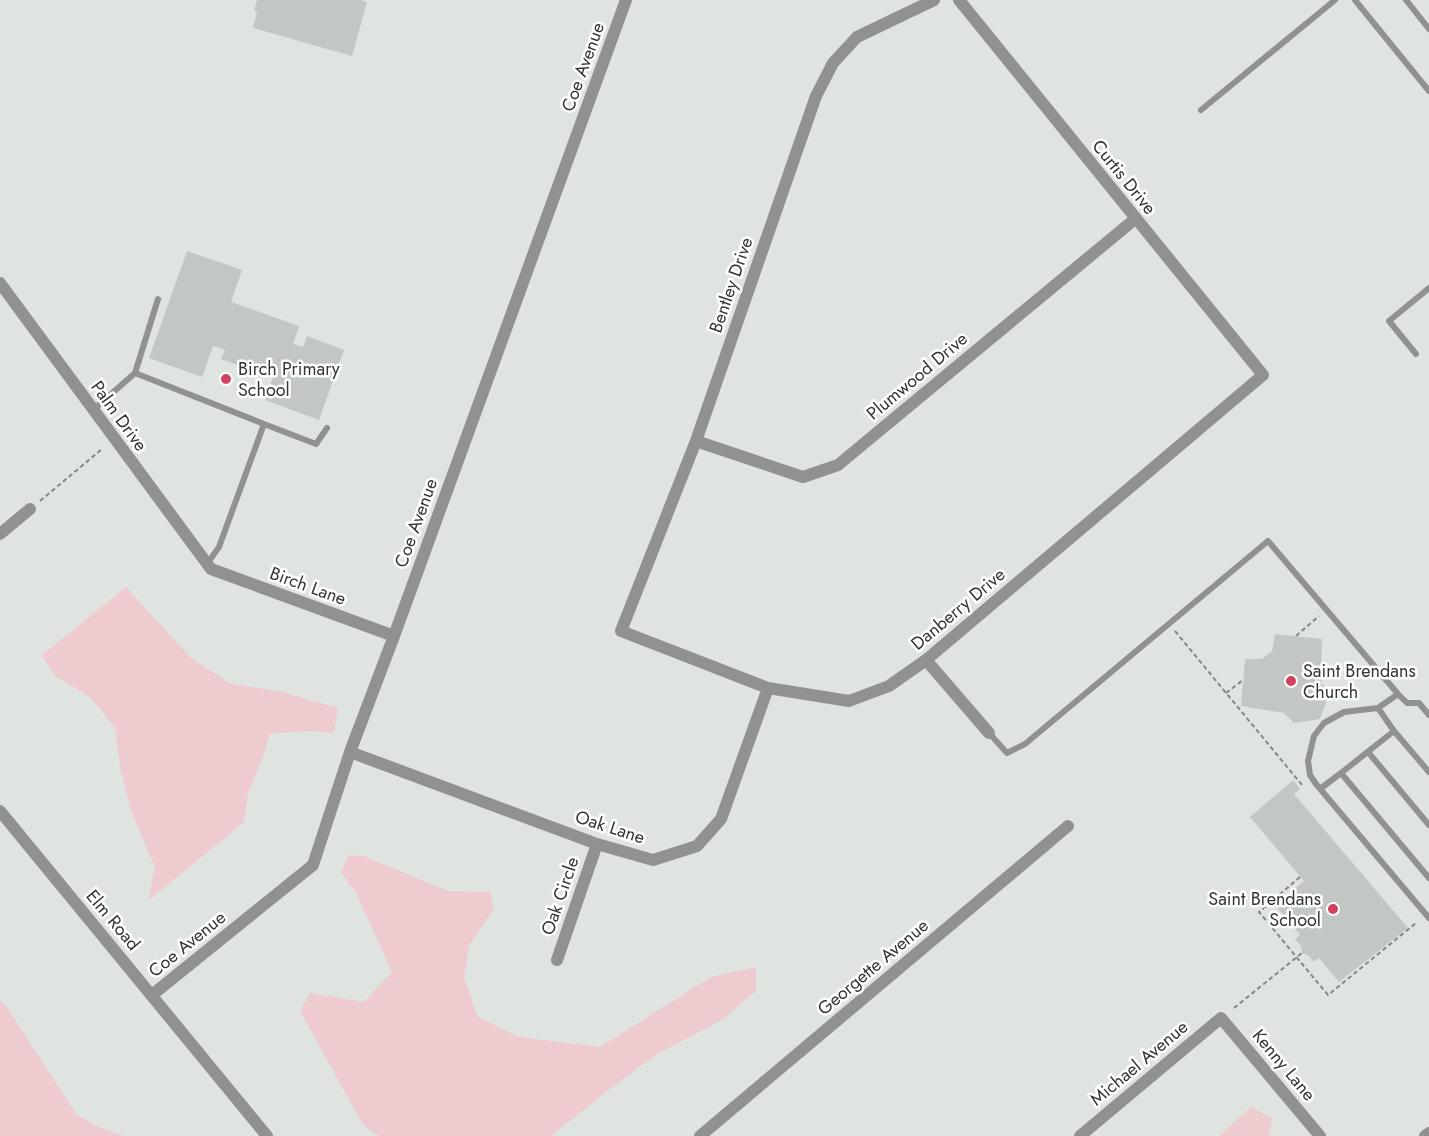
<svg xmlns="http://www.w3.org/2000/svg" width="1429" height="1136" font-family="Jost,sans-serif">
<rect width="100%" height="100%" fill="#e0e4e0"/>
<!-- green -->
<path fill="#eecbce" d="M126,587L192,659L231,684L278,691L338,708L334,733L305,731L270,734L262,760L248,793L244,822L148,901L155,867L131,811L121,772L115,728L91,698L54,675L42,655Z
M348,855L364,856L448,891L490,892L494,909L469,946L464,978L478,1017L519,1037L600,1047L711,977L756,967V991L723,1019L654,1056L610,1089L551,1136H379L363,1125L300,1011L310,993L364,1002L392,972L356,893L341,872Z
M0,1000L7,1007L76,1114L99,1127L124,1136H0Z
M1251,1107L1273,1119L1268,1136H1219Z"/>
<!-- building -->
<path fill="#c3c7c3" d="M257,0H361L367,2L352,56L253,28L257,12L254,11Z
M187,251L242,270L231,302L299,326L293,344L303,347L307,336L344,350L319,420L265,400L276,369L265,365L262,374L221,359L225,350L213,346L202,377L149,358Z
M1275,634L1322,639L1321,682L1329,694L1320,719L1294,723L1284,713L1241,706L1245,659H1262L1272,651Z
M1293,780L1300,789L1294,794L1408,928L1339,982L1319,958L1314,962L1308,955L1302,953L1301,946L1295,939L1300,935L1275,905L1304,881L1250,817Z"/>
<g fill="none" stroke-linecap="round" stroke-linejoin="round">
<!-- path -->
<path stroke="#848784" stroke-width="2" stroke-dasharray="4.5 3" stroke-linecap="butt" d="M40,501L102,449
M1175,631L1302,785
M1296,636L1319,616
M1226,693L1243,680
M1300,877L1259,912L1328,995L1416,923
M1234,1008L1302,953"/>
<!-- lane -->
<path stroke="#909290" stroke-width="6" d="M1355,0L1429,91
M1406,0L1429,29
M1201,110L1335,0
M1416,354L1389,321L1429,288
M135,373L264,424
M93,410L135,373L158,299
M207,564L219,547L264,424L316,444L327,428
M1398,694L1407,703H1419L1429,715
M1378,708L1394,731L1341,773L1429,878
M1394,731L1429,772
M989,733L1007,753L1025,744L1268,541L1398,694L1378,708L1344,712L1324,723L1314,736L1308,761L1310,775L1316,784L1429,918
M1368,752L1429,825
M1320,789L1341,773"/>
<!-- street -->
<path stroke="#909290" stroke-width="12" d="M934,0L857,37L833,63L816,96L696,441L621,631L768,688L849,701L889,686L926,660L1263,375L959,0
M0,283L211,569L394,636
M696,441L803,477L838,465L1135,219
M0,534L30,509
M926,660L989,733
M350,752L597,844L653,860L697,846L721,819L768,688
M0,811L267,1136
M557,960L597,844
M152,995L313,865L350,752L394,636L626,0
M700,1136L1068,826
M1080,1136L1221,1018L1320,1136
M1425,1136L1429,1133"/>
</g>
<!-- markers -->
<g fill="#d2415e" stroke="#fff" stroke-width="2">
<circle cx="226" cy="379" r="6"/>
<circle cx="1291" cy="681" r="6"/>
<circle cx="1333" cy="909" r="6"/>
</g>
<g text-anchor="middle" stroke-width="5" stroke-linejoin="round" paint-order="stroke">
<!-- street labels -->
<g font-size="18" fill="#333533" stroke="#fff">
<text transform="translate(583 67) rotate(-70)" y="6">Coe Avenue</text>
<text transform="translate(1124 177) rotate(51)" y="6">Curtis Drive</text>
<text transform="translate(731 285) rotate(-71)" y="6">Bentley Drive</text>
<text transform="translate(917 376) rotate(-40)" y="6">Plumwood Drive</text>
<text transform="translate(119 416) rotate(54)" y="6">Palm Drive</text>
<text transform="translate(416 523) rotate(-70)" y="6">Coe Avenue</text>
<text transform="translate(308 586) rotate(20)" y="6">Birch Lane</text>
<text transform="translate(958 609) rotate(-40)" y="6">Danberry Drive</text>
<text transform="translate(610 827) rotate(18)" y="6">Oak Lane</text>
<text transform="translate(560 896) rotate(-71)" y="6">Oak Circle</text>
<text transform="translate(113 920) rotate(50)" y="6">Elm Road</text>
<text transform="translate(187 944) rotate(-39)" y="6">Coe Avenue</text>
<text transform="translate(873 967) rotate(-40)" y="6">Georgette Avenue</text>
<text transform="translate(1139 1063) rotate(-40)" y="6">Michael Avenue</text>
<text transform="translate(1284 1065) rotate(50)" y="6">Kenny Lane</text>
</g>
<!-- poi labels -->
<g font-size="18" fill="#333533" stroke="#fff" text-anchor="start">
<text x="238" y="375">Birch Primary<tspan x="238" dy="21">School</tspan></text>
<text x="1303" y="677">Saint Brendans<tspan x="1303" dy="21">Church</tspan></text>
<text x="1321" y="905" text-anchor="end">Saint Brendans<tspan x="1321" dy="21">School</tspan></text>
</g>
</g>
</svg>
